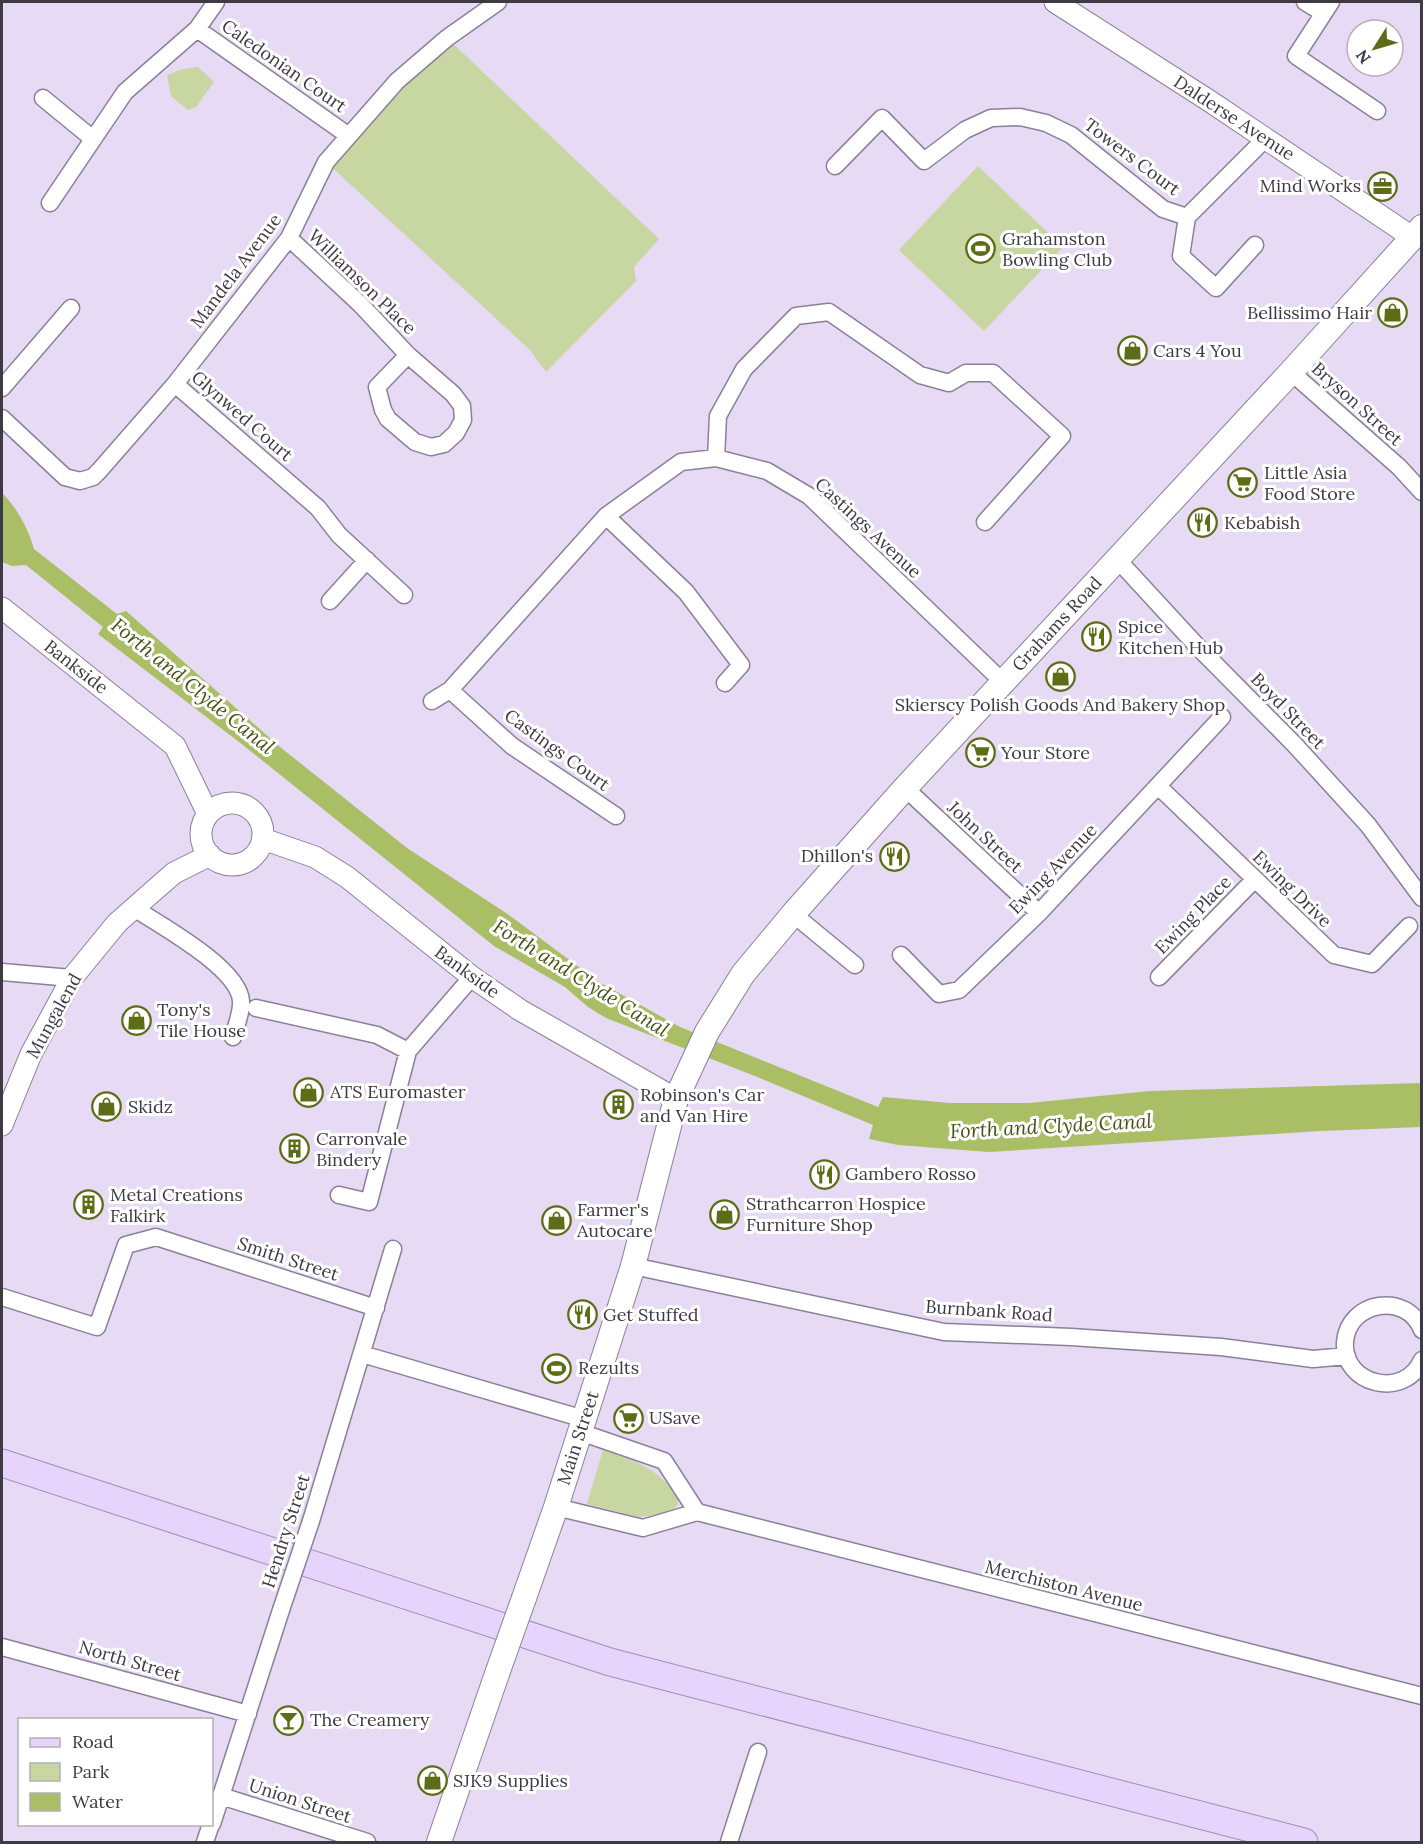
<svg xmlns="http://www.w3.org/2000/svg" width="1423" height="1844" font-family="Lora,serif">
<rect width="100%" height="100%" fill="#e6daf5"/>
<!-- green -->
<path fill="#c8d6a1" d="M447,38L659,239L634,267L636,281L546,372L530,350L326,162Z
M198,67L214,82L196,107L188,110L171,96L167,75L183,69Z
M978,166L1063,247L984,331L899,250Z
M603,1450C636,1462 658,1467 678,1498V1504L671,1513L639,1517L587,1504Z"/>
<!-- water -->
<path fill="#aabe66" d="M2,493C17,508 28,528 34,549L117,614L126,611L280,747L407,848L509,915L599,982L680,1027L878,1107L883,1097L950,1103H1029L1150,1091L1421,1083V1127L1320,1131L989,1152L898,1145L869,1139L873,1125L755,1076L606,1018L588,1007L565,987L494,946L243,745L98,634L103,627L26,565L12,566L2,562Z"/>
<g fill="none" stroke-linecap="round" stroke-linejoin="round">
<defs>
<path id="minor" d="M1305,2L1323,13
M1331,2L1296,56L1377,111
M197,29L349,136
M43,98L93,139
M835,166L882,118L924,161L965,130L991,118L1020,117L1046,123L1071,135L1163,209L1187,217L1266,138
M50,203L125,92L197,29L216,2
M1187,217L1181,256L1216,288L1255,245
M289,238L360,304L408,355L453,394L462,406L463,420L456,433L444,444L431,447L415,442L388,419L383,410L377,387L408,355
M1291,372L1399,467L1422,492
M175,384L289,238L326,162L397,81L447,38L498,2
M2,388L71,308
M2,418L65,477L80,481L93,477L99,471L175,384L318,508L339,535L404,595
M716,458L718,416L744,369L796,316L829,312L920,375L949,383L966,373H993L1062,436L985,522
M606,516L686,592L741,665L725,683
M1117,559L1198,647L1294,744L1368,825L1422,898
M330,601L367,560
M432,701L450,690
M1158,786L1334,955L1372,964L1409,926
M905,788L1039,913
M616,816L512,746L450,690L606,516L681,462L716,458L767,471L809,496L1003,682
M134,908C160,925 239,968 241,1001C242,1012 236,1026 233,1037
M793,914L855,965
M901,955L939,994L959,990L1039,913L1222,717
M2,972L72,978
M1159,977L1254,880
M256,1008L377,1035L408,1051
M339,1195L369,1202L408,1051L472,977
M633,1266L944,1332L1071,1337L1221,1347L1313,1359L1347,1356
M2,1297L97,1327L126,1245L156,1237L376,1308
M1422,1330C1407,1291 1348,1301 1345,1342C1342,1385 1405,1400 1422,1360
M362,1354L584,1419
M556,1507L643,1528L697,1512L664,1461L580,1432
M697,1512L1422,1696
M311,1521L393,1249
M2,1647L248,1714
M221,1796L367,1842
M212,1824L281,1610
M205,1842L211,1824
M729,1842L758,1752"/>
<path id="tertiary" d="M1055,2L1208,100L1412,237
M2,608L175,746L208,814
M201 834a31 31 0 1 1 62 0a31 31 0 1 1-62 0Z
M263,839L315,857L347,877L472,977L520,1010L676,1099
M2,1125L31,1054L72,978L117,923L134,908L174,873L210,855"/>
<path id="secondary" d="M524,1598L556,1507L633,1266L676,1099L707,1032L743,974L793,914L905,788L1291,372L1422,227
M439,1842L498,1671"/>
<path id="primary" d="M2,1463L610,1662L1304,1842"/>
</defs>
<!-- minor casing -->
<use href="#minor" stroke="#8b8098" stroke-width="19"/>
<!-- tertiary casing -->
<use href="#tertiary" stroke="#8b8098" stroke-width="23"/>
<!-- secondary casing -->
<use href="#secondary" stroke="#8b8098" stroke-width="26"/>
<!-- primary casing -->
<use href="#primary" stroke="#a18cba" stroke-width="29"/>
<!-- minor -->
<use href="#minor" stroke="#fff" stroke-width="16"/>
<!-- tertiary -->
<use href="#tertiary" stroke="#fff" stroke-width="21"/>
<!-- secondary -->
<use href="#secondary" stroke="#fff" stroke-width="24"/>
<!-- primary -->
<use href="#primary" stroke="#e7d4fc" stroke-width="27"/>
<defs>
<path id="minor-bridge" d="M281,1610L311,1521"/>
<path id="secondary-bridge" d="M498,1671L524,1598"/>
</defs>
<!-- minor-bridge casing -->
<use href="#minor-bridge" stroke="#8b8098" stroke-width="19" stroke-linecap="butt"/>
<!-- secondary-bridge casing -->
<use href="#secondary-bridge" stroke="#8b8098" stroke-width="26" stroke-linecap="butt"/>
<!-- minor-bridge -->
<use href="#minor-bridge" stroke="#fff" stroke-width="16"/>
<!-- secondary-bridge -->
<use href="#secondary-bridge" stroke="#fff" stroke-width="24"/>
</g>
<!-- icons -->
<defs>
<symbol id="office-ring" viewBox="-11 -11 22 22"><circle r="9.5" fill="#fff" stroke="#5d6c17" stroke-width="1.5"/><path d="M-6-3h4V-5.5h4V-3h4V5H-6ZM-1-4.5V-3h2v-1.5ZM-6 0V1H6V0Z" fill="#5d6c17"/></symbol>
<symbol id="stadium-ring" viewBox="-11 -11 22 22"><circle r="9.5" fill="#fff" stroke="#5d6c17" stroke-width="1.5"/><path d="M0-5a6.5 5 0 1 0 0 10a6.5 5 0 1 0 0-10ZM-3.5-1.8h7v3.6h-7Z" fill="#5d6c17"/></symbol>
<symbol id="shop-ring" viewBox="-11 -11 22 22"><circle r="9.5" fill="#fff" stroke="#5d6c17" stroke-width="1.5"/><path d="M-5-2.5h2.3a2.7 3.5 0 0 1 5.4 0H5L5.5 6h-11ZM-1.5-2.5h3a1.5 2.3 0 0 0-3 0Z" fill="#5d6c17"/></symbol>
<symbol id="supermarket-ring" viewBox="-11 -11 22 22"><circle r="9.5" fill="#fff" stroke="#5d6c17" stroke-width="1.5"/><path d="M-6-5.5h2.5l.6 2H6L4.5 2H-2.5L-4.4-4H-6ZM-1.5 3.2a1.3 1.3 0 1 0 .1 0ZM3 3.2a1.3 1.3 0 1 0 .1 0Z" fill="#5d6c17"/></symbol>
<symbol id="restaurant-ring" viewBox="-11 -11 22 22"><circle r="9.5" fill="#fff" stroke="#5d6c17" stroke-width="1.5"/><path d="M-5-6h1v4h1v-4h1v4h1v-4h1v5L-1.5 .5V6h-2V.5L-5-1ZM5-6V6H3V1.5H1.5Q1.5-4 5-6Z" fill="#5d6c17"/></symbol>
<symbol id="building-ring" viewBox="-11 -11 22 22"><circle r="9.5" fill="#fff" stroke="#5d6c17" stroke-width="1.5"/><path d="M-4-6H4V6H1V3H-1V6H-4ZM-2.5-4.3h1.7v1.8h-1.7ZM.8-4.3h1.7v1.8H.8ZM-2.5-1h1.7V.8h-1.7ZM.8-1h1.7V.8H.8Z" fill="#5d6c17"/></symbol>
<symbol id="bar-ring" viewBox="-11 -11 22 22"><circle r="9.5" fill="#fff" stroke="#5d6c17" stroke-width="1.5"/><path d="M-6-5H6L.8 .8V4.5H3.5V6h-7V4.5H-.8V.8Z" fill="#5d6c17"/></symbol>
</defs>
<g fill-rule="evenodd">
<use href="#office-ring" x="1366" y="170" width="33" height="33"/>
<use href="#stadium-ring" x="964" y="232" width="33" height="33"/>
<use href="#shop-ring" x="1376" y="296" width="33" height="33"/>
<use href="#shop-ring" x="1116" y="334" width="33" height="33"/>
<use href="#supermarket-ring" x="1226" y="466" width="33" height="33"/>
<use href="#restaurant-ring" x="1186" y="506" width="33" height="33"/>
<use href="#restaurant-ring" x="1080" y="620" width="33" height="33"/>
<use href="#shop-ring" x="1044" y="660" width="33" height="33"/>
<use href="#supermarket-ring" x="964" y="736" width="33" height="33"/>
<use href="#restaurant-ring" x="878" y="840" width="33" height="33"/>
<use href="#shop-ring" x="120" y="1004" width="33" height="33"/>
<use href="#shop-ring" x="292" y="1076" width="33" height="33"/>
<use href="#building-ring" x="602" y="1088" width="33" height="33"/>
<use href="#shop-ring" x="90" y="1090" width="33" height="33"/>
<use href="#building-ring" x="278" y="1132" width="33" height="33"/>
<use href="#restaurant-ring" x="808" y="1158" width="33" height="33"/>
<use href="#building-ring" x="72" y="1188" width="33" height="33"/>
<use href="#shop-ring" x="708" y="1198" width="33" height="33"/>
<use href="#shop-ring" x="540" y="1204" width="33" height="33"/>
<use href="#restaurant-ring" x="566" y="1298" width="33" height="33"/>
<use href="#stadium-ring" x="540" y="1352" width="33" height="33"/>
<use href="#supermarket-ring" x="612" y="1402" width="33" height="33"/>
<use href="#bar-ring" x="272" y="1704" width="33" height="33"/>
<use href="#shop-ring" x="416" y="1764" width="33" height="33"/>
</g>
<g text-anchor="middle" stroke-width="6" stroke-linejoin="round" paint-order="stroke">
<!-- street labels -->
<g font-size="18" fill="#3e3a44" stroke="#fff">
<text transform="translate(284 66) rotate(35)" y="6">Caledonian Court</text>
<text transform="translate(1234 118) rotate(33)" y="6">Dalderse Avenue</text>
<text transform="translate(1132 157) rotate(37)" y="6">Towers Court</text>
<text transform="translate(236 271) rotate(-53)" y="6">Mandela Avenue</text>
<text transform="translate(362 282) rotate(44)" y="6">Williamson Place</text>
<text transform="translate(1357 404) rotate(42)" y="6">Bryson Street</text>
<text transform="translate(242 416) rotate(41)" y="6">Glynwed Court</text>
<text transform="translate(868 528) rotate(43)" y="6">Castings Avenue</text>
<text transform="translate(1057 624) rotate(-47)" y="6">Grahams Road</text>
<text transform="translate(76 667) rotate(38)" y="6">Bankside</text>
<text transform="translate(1288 711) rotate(46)" y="6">Boyd Street</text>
<text transform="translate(557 750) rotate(36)" y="6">Castings Court</text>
<text transform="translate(985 837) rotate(43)" y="6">John Street</text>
<text transform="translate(1053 869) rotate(-46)" y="6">Ewing Avenue</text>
<text transform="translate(1292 889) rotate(44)" y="6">Ewing Drive</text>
<text transform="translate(1193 915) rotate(-46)" y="6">Ewing Place</text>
<text transform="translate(467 972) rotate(36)" y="6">Bankside</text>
<text transform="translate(54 1016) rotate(-61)" y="6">Mungalend</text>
<text transform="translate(288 1259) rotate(18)" y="6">Smith Street</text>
<text transform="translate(989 1311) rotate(4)" y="6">Burnbank Road</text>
<text transform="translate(578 1438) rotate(-72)" y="6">Main Street</text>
<text transform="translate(286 1531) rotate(-72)" y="6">Hendry Street</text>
<text transform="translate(1064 1586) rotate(14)" y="6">Merchiston Avenue</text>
<text transform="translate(130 1661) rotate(16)" y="6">North Street</text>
<text transform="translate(300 1801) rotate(18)" y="6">Union Street</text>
</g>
<!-- poi labels -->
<g font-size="18" fill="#3e3a44" stroke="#fff" text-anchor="start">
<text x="1361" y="192" text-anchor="end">Mind Works</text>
<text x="1002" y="245">Grahamston<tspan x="1002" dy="21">Bowling Club</tspan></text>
<text x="1372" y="319" text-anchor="end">Bellissimo Hair</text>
<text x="1153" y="357">Cars 4 You</text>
<text x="1264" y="479">Little Asia<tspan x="1264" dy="21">Food Store</tspan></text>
<text x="1224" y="529">Kebabish</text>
<text x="1118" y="633">Spice<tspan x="1118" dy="21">Kitchen Hub</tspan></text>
<text x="1060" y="711" text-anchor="middle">Skierscy Polish Goods And Bakery Shop</text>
<text x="1001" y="759">Your Store</text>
<text x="873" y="862" text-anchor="end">Dhillon's</text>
<text x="157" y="1016">Tony's<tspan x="157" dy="21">Tile House</tspan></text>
<text x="330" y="1098">ATS Euromaster</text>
<text x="640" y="1101">Robinson's Car<tspan x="640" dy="21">and Van Hire</tspan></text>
<text x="128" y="1113">Skidz</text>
<text x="316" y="1145">Carronvale<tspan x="316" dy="21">Bindery</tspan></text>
<text x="845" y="1180">Gambero Rosso</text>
<text x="110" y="1201">Metal Creations<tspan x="110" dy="21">Falkirk</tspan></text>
<text x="746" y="1210">Strathcarron Hospice<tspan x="746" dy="21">Furniture Shop</tspan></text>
<text x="577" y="1216">Farmer's<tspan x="577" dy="21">Autocare</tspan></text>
<text x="603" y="1321">Get Stuffed</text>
<text x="578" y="1374">Rezults</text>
<text x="649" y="1424">USave</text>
<text x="310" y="1726">The Creamery</text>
<text x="453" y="1787">SJK9 Supplies</text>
</g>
<!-- water labels -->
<g font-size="20" font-style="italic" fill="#475313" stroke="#fff">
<text transform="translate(193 686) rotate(39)" y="7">Forth and Clyde Canal</text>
<text transform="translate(581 978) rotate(32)" y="7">Forth and Clyde Canal</text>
<text transform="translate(1051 1126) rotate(-3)" y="7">Forth and Clyde Canal</text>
</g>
</g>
<!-- border -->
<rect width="1423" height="1844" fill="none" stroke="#3e3a44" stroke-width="6"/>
<!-- legend -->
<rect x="18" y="1718" width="195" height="108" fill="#ffffff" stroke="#b2b0b4" stroke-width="1.5"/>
<rect x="30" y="1738" width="30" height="9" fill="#e7d4fc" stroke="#b2b0b4" stroke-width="1.5"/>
<text x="72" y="1748" font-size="18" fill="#3e3a44">Road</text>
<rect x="30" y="1763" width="30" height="18" fill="#c8d6a1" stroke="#b2b0b4" stroke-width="1.5"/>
<text x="72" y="1778" font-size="18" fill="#3e3a44">Park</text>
<rect x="30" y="1793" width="30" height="18" fill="#aabe66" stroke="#b2b0b4" stroke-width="1.5"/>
<text x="72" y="1808" font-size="18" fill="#3e3a44">Water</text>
<!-- north arrow -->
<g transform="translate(1375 48) rotate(233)"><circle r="28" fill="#ffffff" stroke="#b2b0b4" stroke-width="1.5"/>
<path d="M0-4.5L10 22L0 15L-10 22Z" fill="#5d6c17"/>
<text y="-9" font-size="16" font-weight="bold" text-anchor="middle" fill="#3e3a44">N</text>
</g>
</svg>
